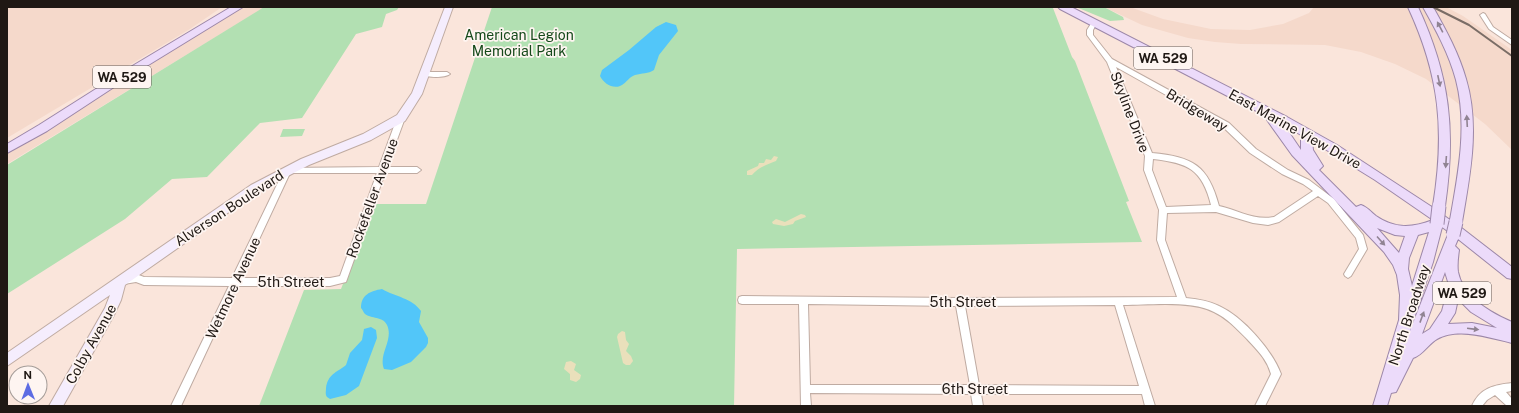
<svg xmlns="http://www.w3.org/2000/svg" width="1519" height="413" font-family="'Public Sans',sans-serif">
<rect width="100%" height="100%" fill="#fae5db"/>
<!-- built -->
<path fill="#f5d9cb" d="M7,7H222L190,29L7,138Z
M238,7H265L7,164V147Z
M1104,7H1130L1163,19L1211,29L1250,30L1283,24L1309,13L1314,7H1446L1463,16L1512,50V150L1485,124L1426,79L1395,64L1361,52L1325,45L1241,44L1215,42L1188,38L1142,25Z"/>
<!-- green -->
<path fill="#b2e0b2" d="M264,7H399L397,10L386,14L382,27L356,34L302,118L260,123L207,177L172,179L125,219L7,294V165Z
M492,7H1051L1053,8L1072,57L1075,61L1129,201L1126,202L1142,242L737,249L734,406H259L304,290L341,289L374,204H426Z
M1076,7H1104L1123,17L1124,20L1110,21Z
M283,129H305L302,136L280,137Z"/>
<!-- sand -->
<path fill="#eae0bb" d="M774,156L778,157L776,161C768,164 757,168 752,175H747V171L758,166L759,163H764L766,159L771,160Z
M801,214L805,215L806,217L795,221L793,224L784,226L773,224L772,222L776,219L785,222Z
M622,331L625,332L626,340L629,344L626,351L631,356L633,361L630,365H626L623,363L617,337L618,334Z
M571,361L576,364L574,370L581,375L580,379L576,382L570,380V374L564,369L566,362Z"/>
<!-- water -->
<path fill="#52c6f9" d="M666,22L676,25L678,31L659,55L654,70C648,74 642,73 635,75C629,77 627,82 622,85C614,90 604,84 600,76L602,70L629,50L656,27Z
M382,289C396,297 412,298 421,311L419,322L428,338V343L426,347L411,362L392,370L384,369C378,354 394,340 387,325C383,316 371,319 365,314C363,312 363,310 361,308C361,295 370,291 382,289Z
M371,327L376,330L377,338L359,386L346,395L330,399L327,397C325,394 326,392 326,388C328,374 336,373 346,365L350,353L362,340L364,329Z"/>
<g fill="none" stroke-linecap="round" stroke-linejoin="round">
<defs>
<path id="street" d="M1483,13L1485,14L1493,27L1512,40V45L1489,29L1480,15Z
M1094,21L1097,23L1093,30V35L1112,59L1229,123L1256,149L1288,170L1309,180L1334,199L1363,235L1367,249L1351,276L1348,278L1345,276L1344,274L1359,249L1356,238L1328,203L1318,196L1279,222L1268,225L1253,223L1216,212L1167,213L1165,240L1186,298C1198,299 1209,301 1219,306C1243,317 1272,350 1281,374L1265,406H1255L1271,374C1267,359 1257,350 1247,339C1237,329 1227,318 1214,312C1192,300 1148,305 1123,305L1155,406H1145L1142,394H981L983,406H973L971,394L810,393L811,406H801L799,304H742L739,303L738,300L739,297L742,296L960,298L1177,297L1157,240L1159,210L1144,170L1145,156L1107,62L1087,35V30L1092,22ZM1116,67L1223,127L1250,153L1282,174L1303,184L1313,191L1274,217C1254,221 1238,210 1219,206C1208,165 1193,157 1152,153ZM1153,159C1188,163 1202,169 1211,205L1166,207L1152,170ZM808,304L956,306L970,385H810ZM1115,305L1139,386L979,385L965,306Z
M423,72H447L450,74C445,78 427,78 422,74Z
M401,115L405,118L387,167H417L421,170L417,173H385L346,282L330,286H237L181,406H171L229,286L144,285L136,282L124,284L121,283L120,280L121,277L136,274L144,277L232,278L285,168L379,167L397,118ZM290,173H377L340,276L330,278H241Z
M1512,383V391L1506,392L1512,399V406H1507L1495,395L1487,400L1482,406H1472C1480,388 1494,385 1512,383Z"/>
<path id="secondary" d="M445,7H453L422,94L405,121L371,140L309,165L259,191L125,285L121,300L114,315L63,406H49L105,308L110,295L7,366V353L251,185L301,159L363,134L397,115L412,93Z"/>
<path id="primary" d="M231,7H243L137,72L47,131L7,153V144L39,125L129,68Z
M1058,7H1071L1287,117L1337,145L1435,209L1433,206C1445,131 1440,76 1408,7H1418C1450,76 1456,131 1445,206L1443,209L1439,211L1436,210L1450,220C1458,174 1468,126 1456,80C1449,54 1436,30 1423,7H1433C1446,30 1459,54 1466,79C1480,126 1470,175 1462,222L1459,226L1512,267V279L1507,278L1458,239L1455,246L1459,250C1458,257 1457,265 1458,272C1463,297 1491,313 1512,322V343C1490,338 1459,327 1437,339C1428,344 1423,355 1413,358L1396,392L1391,393L1387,406H1373L1399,320L1400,295L1397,275L1393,265L1384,252L1292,155L1267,120L1266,116L1060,9ZM1284,125L1301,135V150ZM1312,141L1375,180L1433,220C1412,228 1395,229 1376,216C1371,212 1367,207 1361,205L1356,207L1319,170L1323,166L1313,150ZM1442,227L1449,232L1408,336L1433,262ZM1377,228L1395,235L1405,236L1399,253ZM1429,232L1412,286L1408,269L1409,258L1418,235ZM1445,272L1449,285L1442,311L1430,329L1422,334ZM1458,299L1471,312L1497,328L1472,323L1448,324L1455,313Z"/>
</defs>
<!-- street casing -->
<use href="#street" stroke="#bfaba2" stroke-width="2"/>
<!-- secondary casing -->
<use href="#secondary" stroke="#bfaba2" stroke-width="2"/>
<!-- primary casing -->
<use href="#primary" stroke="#9c87a8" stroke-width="2"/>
<!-- street -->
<use href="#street" fill="#fff" fill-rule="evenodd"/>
<!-- secondary -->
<use href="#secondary" fill="#f5edfd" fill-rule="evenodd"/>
<!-- primary -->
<use href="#primary" fill="#ecdbfa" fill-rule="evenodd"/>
<!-- rail -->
<path stroke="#7a6d66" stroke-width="2" d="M1433,7L1469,25L1512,56"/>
<defs>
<path id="primary-bridge" d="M1437,224L1439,206
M1453,235L1456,222"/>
</defs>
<!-- primary-bridge casing -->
<use href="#primary-bridge" stroke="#9c87a8" stroke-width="15" stroke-linecap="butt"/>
<!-- primary-bridge -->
<use href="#primary-bridge" stroke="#ecdbfa" stroke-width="13"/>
</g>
<!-- one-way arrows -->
<defs><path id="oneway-solid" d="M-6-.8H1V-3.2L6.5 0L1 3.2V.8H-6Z"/></defs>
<g fill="#908392">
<use href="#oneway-solid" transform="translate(1440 27) rotate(-118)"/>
<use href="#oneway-solid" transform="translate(1439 81) rotate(78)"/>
<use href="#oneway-solid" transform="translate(1467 121) rotate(-93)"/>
<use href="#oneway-solid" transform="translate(1446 162) rotate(94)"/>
<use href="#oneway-solid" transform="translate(1381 241) rotate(48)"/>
<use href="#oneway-solid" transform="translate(1422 317) rotate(-70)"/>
<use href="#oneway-solid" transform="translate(1473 329) rotate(7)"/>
</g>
<g text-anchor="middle" stroke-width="3.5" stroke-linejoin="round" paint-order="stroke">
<!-- shield labels -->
<g fill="#fef5f1" stroke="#625a56" stroke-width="1">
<rect x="1134" y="47" width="58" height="22" rx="3"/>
<rect x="93" y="66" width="58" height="22" rx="3"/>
<rect x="1433" y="282" width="58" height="22" rx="3"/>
</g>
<g font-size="13" font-weight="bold" fill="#1f1814">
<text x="1163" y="63">WA 529</text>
<text x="122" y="82">WA 529</text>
<text x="1462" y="298">WA 529</text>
</g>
<!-- park labels -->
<g font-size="14" fill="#15491a" stroke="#fef5f1">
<text x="519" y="40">American Legion<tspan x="519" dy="16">Memorial Park</tspan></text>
</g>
<!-- street labels -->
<g font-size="14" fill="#1f1814" stroke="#fef5f1">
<text transform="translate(1197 110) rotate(31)" y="5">Bridgeway</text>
<text transform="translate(1130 112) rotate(69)" y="5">Skyline Drive</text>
<text transform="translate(1295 129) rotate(29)" y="5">East Marine View Drive</text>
<text transform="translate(372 198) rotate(-70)" y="5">Rockefeller Avenue</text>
<text transform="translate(229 208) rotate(-33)" y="5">Alverson Boulevard</text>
<text x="291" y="287">5th Street</text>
<text transform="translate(233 288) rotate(-65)" y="5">Wetmore Avenue</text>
<text x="963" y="307">5th Street</text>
<text transform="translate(1409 315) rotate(-72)" y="5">North Broadway</text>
<text transform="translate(91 344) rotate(-61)" y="5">Colby Avenue</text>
<text x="975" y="394">6th Street</text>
</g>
</g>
<!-- border -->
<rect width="1519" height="413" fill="none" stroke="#1f1814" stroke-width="16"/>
<!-- north arrow -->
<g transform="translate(28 385) rotate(359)"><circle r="19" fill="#fef5f1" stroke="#a59d99"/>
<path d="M0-3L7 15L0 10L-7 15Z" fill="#5d6ce3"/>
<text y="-6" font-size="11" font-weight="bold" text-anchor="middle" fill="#1f1814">N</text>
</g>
</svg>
